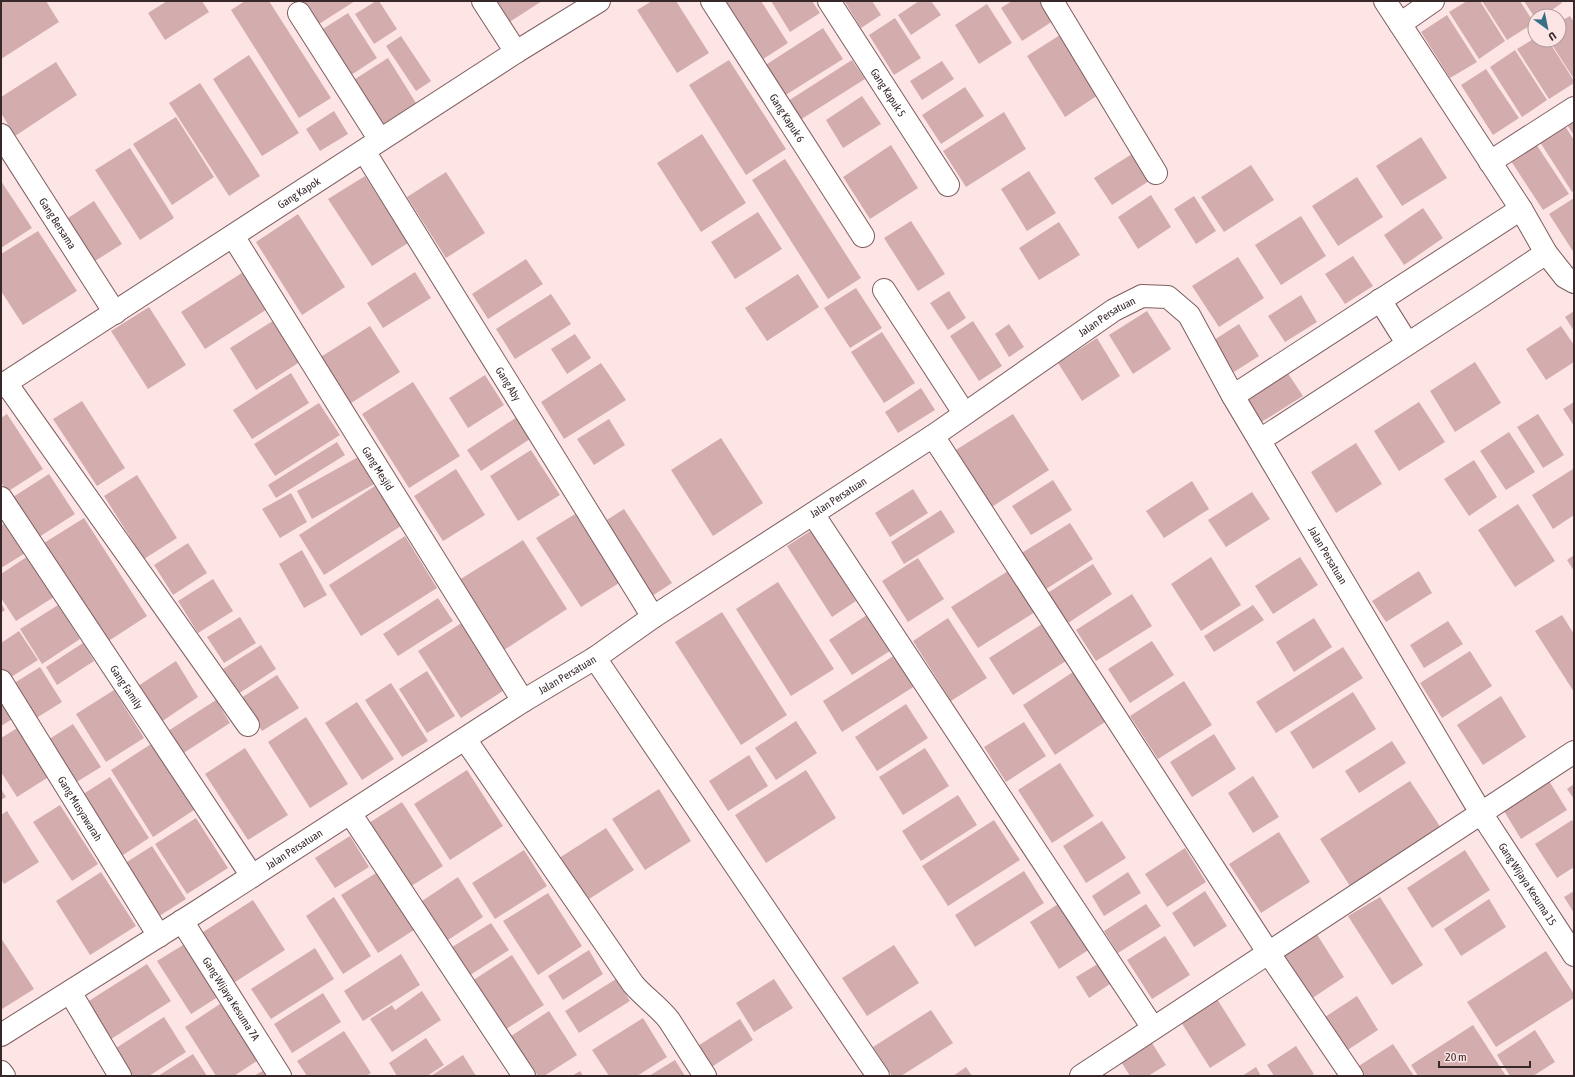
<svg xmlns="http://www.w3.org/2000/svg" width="1575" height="1077" font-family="'Asap Condensed',sans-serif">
<rect width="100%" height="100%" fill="#fde5e6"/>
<!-- building -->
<path fill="#d3acae" d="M1,1H46L59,22L1,59Z
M167,1H202L209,12L165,40L148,13Z
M245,1H269L331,98L299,118L231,10Z
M304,1H355L319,24Z
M376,1H379L397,29L374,44L355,14Z
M494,1H542L508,23Z
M652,1H676L709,53L677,73L637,10Z
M717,1H761L788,43L757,63Z
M771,1H812L820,13L790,32Z
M847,1H872L881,15L861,28L845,2Z
M919,1H931L941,15L911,35L898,15Z
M1012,1H1040L1053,21L1022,41L1001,8Z
M1467,1H1480L1505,41L1479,59L1449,12Z
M1482,1H1520L1534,23L1507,40Z
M1524,1H1561L1562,3L1543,16H1535V18Z
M987,4L1012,43L979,64L955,25Z
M348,13L377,58L348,77L318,32Z
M1447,15L1477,62L1450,78L1421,32Z
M1570,16L1574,22V79L1549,40H1559V22Z
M895,18L921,58L894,75L869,35Z
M823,28L843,59L784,96L764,66Z
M1060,35L1098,95L1065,117L1027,56Z
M401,36L431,81L416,91L386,46Z
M1535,38V40H1548L1574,81V83L1549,99L1517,49Z
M1515,50L1547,100L1522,117L1490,67Z
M249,55L299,133L262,156L213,79Z
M388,58L416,103L380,126L352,81Z
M729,60L786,149L746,175L689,85Z
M852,60L865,79L800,120L788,101Z
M942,61L954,79L922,100L910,81Z
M56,62L77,95L15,136L1,113V97Z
M1486,69L1519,118L1493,135L1461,85Z
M200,83L260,176L229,196L169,103Z
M965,87L984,116L941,144L922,115Z
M862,96L881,124L843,148L826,120Z
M334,111L348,134L320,151L306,129Z
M1004,112L1026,149L966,187L943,151Z
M176,117L214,177L172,205L133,144Z
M1574,120V135L1567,125Z
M1565,126L1574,140V191L1572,192L1540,142Z
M702,134L746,203L701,232L657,163Z
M1421,137L1447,178L1402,206L1376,166Z
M1536,144L1569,194L1543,210L1511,161Z
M891,145L918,188L870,219L843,177Z
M130,148L174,218L140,240L95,170Z
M1132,154L1149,181L1112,205L1094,178Z
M785,159L861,278L828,299L752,180Z
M1251,165L1274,200L1224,232L1201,197Z
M1029,171L1056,213L1027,231L1001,189Z
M446,172L485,233L446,258L407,197Z
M365,176L408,243L372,266L328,199Z
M1357,177L1383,217L1338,246L1312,206Z
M1,181L32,228L1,248Z
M1151,195L1171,227L1138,249L1118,217Z
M1194,196L1216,231L1196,244L1174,209Z
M1574,198V253L1549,214Z
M94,201L122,244L95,261L68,218Z
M1423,208L1443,238L1404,265L1384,235Z
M758,212L782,249L735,279L711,242Z
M298,214L345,287L302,315L256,242Z
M1301,216L1326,256L1281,285L1255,245Z
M911,221L945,274L918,291L884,238Z
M1059,222L1080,255L1039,280L1019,248Z
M38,231L77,291L23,325L1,291V254Z
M1353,256L1373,286L1345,304L1325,274Z
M1238,257L1264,298L1219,327L1192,286Z
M526,259L543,284L488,319L472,294Z
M248,269L272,306L205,349L181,312Z
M415,272L431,298L383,328L367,303Z
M798,274L819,307L767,341L745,308Z
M856,288L882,328L850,348L824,308Z
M949,291L966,318L948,330L930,303Z
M551,294L571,324L515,359L496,329Z
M1301,295L1317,322L1285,342L1268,316Z
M149,307L186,365L148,389L111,331Z
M1147,311L1171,349L1133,374L1109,335Z
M1574,311V331L1565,317Z
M279,317L306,358L256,390L230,348Z
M973,321L1002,366L979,381L950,336Z
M1009,324L1024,347L1009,357L995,334Z
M1239,324L1259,356L1234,372L1214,340Z
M370,326L400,372L348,405L319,358Z
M1561,326L1574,345V362L1546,380L1526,349Z
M882,332L915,383L884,403L851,352Z
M575,334L591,358L567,374L551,349Z
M1097,338L1120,376L1082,401L1058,363Z
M1475,362L1501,403L1455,432L1430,391Z
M601,363L626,400L564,439L541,402Z
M1285,369L1303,396L1260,423L1243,397Z
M291,373L309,403L252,439L233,410Z
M485,375L504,405L468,428L449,398Z
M413,382L460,456L409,488L362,414Z
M921,388L935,410L898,433L885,412Z
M82,401L125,468L97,486L53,419Z
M1419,402L1445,442L1399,471L1374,431Z
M1574,402V426L1563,409Z
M319,403L340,435L275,476L254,444Z
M7,414L43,469L7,492L1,482V418Z
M1013,414L1049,470L987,510L951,453Z
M1538,414L1564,455L1543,468L1517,427Z
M517,417L530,439L481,471L467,450Z
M609,419L625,445L594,465L577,439Z
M1509,432L1535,472L1506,490L1480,451Z
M721,438L763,503L713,536L671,470Z
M337,442L345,455L276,498L268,485Z
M1356,443L1382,484L1336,513L1311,472Z
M531,450L560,495L518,521L490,476Z
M360,456L376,483L312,519L297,491Z
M1474,460L1497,497L1469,516L1444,479Z
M456,469L485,515L443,541L414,496Z
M1573,469L1574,515L1553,529L1532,495Z
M49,474L75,514L39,537L13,497Z
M137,475L177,538L144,559L104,496Z
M1053,480L1072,510L1031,535L1012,506Z
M1192,481L1209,509L1164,538L1146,511Z
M375,486L401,526L324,575L299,535Z
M913,489L928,513L890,537L875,513Z
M1252,492L1270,519L1226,547L1208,520Z
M291,493L307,522L280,538L262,509Z
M1518,504L1555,561L1515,587L1478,530Z
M624,509L672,583L649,598L602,523Z
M941,510L955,532L904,564L891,542Z
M575,514L619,583L581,607L536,538Z
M84,518L147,616L107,642L44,543Z
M8,521L27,552L1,568V526Z
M1070,523L1093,559L1043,591L1020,554Z
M812,530L856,601L832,617L787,546Z
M405,536L437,588L361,636L329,585Z
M523,540L567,609L504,650L459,580Z
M188,543L207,573L173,595L154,565Z
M302,550L327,595L304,608L279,564Z
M1574,555V571L1567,560Z
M28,556L54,597L16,621L1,598V574Z
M1211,557L1241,605L1201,631L1171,584Z
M1300,557L1318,585L1273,614L1255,586Z
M918,558L944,599L908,622L882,581Z
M1093,564L1112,594L1065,625L1046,594Z
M1008,571L1035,612L978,648L951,607Z
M1419,571L1432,593L1386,622L1372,601Z
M213,579L233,611L198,633L178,601Z
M778,582L834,669L791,696L736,609Z
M1132,594L1152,626L1096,661L1076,630Z
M438,598L453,621L398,656L383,634Z
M1,603L5,610L1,613Z
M58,605L80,639L42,664L20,629Z
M1253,605L1264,620L1214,652L1204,636Z
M722,612L787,715L741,745L675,642Z
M870,613L893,649L852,675L829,640Z
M1562,615L1574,634V692L1535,631Z
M240,617L256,643L224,663L207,637Z
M948,618L987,678L951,701L913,641Z
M1314,618L1332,647L1294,672L1276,642Z
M1448,621L1463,644L1424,668L1410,645Z
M463,622L506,689L461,718L418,651Z
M1045,622L1069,659L1013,695L989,658Z
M19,631L38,660L8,679L1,668V643Z
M1152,641L1174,675L1130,703L1108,669Z
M83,643L94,661L57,685L46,667Z
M261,645L276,669L238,694L223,669Z
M1343,647L1363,678L1276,733L1256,702Z
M1470,651L1492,686L1442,718L1420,683Z
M895,655L915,686L842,732L823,701Z
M176,661L198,697L161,722L138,686Z
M40,667L62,702L30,722L8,687Z
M427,671L455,716L427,733L399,689Z
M1073,672L1105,722L1055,755L1023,705Z
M277,675L299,708L262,731L241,698Z
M1184,681L1212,725L1158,759L1130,716Z
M391,683L428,741L402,757L365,700Z
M114,690L144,738L106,762L76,714Z
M1353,692L1376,729L1313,769L1290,732Z
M1501,696L1526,737L1483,765L1457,725Z
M1,698L14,718L1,726Z
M216,700L230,723L182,754L168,731Z
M357,702L394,759L362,780L325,723Z
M906,704L928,738L877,771L855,737Z
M306,717L348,784L310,808L268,742Z
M796,721L817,753L776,780L755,748Z
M1024,722L1046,756L1006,782L984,747Z
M73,724L101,767L70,786L43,743Z
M19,727L50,776L17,797L1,772V738Z
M1214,734L1236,769L1192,797L1170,762Z
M1392,741L1406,763L1359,793L1345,771Z
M151,744L194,810L153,837L111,770Z
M245,748L288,815L248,840L205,774Z
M925,748L949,786L903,815L879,777Z
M749,755L768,786L728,811L709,781Z
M1060,763L1094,816L1052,843L1018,790Z
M467,770L503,826L450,860L414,804Z
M806,770L836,818L766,863L735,815Z
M1253,776L1279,817L1253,833L1228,793Z
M110,777L149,838L117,859L77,798Z
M1410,781L1441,828L1350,886L1320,839Z
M1549,781L1567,810L1521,839L1504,811Z
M1574,784V799L1567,789Z
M1,789L6,797L1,800Z
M659,789L691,841L645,870L612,819Z
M958,795L977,825L921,861L902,831Z
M402,802L443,866L405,890L364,826Z
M60,805L98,864L72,881L33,822Z
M7,811L39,862L4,884L1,879V815Z
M196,818L228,868L187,894L155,844Z
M994,820L1020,860L948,906L922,866Z
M1572,820L1574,823V867L1557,878L1535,844Z
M1102,821L1126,858L1086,883L1063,846Z
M606,828L634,870L583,903L556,860Z
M1279,832L1310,882L1261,913L1229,864Z
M350,836L369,867L335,888L315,858Z
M152,846L186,899L153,920L119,867Z
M1185,848L1206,882L1167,907L1145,874Z
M524,850L547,886L495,919L472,883Z
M1465,850L1490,890L1432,928L1407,888Z
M381,870L417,928L378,953L341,895Z
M1024,871L1044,903L975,947L955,915Z
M101,872L136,926L90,955L56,901Z
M1128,872L1141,893L1104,916L1092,896Z
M458,877L483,917L445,942L419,903Z
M1205,891L1227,926L1194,947L1172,913Z
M1574,891V913L1564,897Z
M548,893L582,946L538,975L503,921Z
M334,897L371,956L343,974L306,916Z
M1380,897L1423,965L1392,985L1348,916Z
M1489,899L1506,927L1461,956L1444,929Z
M253,900L285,950L232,984L200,934Z
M1063,901L1093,947L1059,969L1030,922Z
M1146,904L1161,926L1118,953L1104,931Z
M491,923L509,950L467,977L449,949Z
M1316,933L1344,977L1308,1001L1279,957Z
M1165,936L1190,975L1152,999L1127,960Z
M1,938L34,989L2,1009L1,1007Z
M188,942L221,995L191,1014L157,961Z
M894,945L919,983L867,1016L842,978Z
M315,948L334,979L271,1019L251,989Z
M589,950L603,974L563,1000L548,976Z
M1546,951L1574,994V998L1496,1047L1467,1002Z
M401,954L420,985L363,1021L344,991Z
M512,955L544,1005L503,1031L472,981Z
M1101,962L1113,982L1089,998L1076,977Z
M147,964L171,1001L108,1041L84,1004Z
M616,979L630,1001L579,1033L565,1011Z
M774,979L793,1008L754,1032L736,1003Z
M422,991L441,1020L392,1052L370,1019L392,1005L395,1010Z
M323,993L341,1022L292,1053L274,1024Z
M1357,996L1378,1030L1343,1053L1322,1019Z
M1217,999L1246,1045L1210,1068L1181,1022Z
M223,1002L260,1059L234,1076H216L185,1027Z
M931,1010L953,1043L901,1076H892L873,1047Z
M549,1011L577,1055L544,1076H538L511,1036Z
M164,1017L186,1052L149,1076H130L113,1050Z
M643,1018L667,1057L637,1076H609L592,1050Z
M740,1019L753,1040L707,1070L693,1049Z
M1473,1025L1506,1076H1418L1411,1065Z
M1535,1030L1555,1062L1533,1076H1510L1497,1055Z
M344,1031L371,1073L366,1076H307L297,1061Z
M426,1038L444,1065L427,1076H397L389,1063Z
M1150,1040L1166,1065L1148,1076H1130L1120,1060Z
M1393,1044L1414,1076H1358L1354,1069Z
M1296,1046L1314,1074L1310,1076H1274L1267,1065Z
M193,1054L207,1076H158Z
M463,1055L476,1076H431Z
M675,1060L685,1076H649Z
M966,1067L972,1076H953Z
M1256,1067L1261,1076H1242Z
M264,1070L269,1076H254Z
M580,1071L583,1076H572Z"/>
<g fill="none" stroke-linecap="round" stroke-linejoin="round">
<defs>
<g id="street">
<path d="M483,1L516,52"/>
<path id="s1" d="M712,1L863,236"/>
<path id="s2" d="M829,1L948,185"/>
<path d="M1052,1L1156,173"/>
<path d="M1385,1L1521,209L1546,253L1565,277L1574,282"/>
<path d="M299,13L380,140"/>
<path d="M1400,24L1433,1"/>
<path id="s3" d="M1,135L115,313"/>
<path id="s4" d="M364,151L653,617"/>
<path d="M1490,162L1574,108"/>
<path id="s5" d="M233,236L523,701"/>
<path d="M884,290L964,413"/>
<path d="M1380,300L1407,343"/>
<path d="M6,383L248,725"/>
<path id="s6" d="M1,386L516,52L599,1"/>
<path d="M1233,396L1521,209"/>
<path d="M933,436L1268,952L1352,1076"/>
<path d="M1260,440L1480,297L1546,253"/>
<path id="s7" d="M1,498L252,876"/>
<path d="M813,514L1153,1028"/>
<path d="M595,658L878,1076"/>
<path id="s8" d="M1,681L159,936"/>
<path d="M465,739L633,984C644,997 658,1006 669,1020L705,1076"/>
<path d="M350,813L524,1076"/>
<path id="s9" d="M182,921L280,1076"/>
<path d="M70,992L120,1076"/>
<path id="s10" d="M1,1035L195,913L523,701L595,658L653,617L933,436L1114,310L1142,296L1168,297L1189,315L1233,396L1481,813L1574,955"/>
<path d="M1,1072L4,1076"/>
<path d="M1081,1076L1574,752"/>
</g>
</defs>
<!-- street casing -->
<use href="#street" stroke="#7f5d5f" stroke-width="24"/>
<!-- street -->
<use href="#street" stroke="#fff" stroke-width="22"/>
</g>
<g text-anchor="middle" stroke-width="4" stroke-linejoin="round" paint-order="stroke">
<!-- street labels -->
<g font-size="11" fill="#372829" stroke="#fde5e6">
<text dy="4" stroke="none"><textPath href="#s2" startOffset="109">Gang Kapuk 5</textPath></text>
<text dy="4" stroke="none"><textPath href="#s1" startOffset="139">Gang Kapuk 6</textPath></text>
<text dy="4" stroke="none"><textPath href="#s6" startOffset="355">Gang Kapok</textPath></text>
<text dy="4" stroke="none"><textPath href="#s3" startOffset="105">Gang Bersama</textPath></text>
<text dy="4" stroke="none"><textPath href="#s10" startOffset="1319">Jalan Persatuan</textPath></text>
<text dy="4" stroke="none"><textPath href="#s4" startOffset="274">Gang Aby</textPath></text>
<text dy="4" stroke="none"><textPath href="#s5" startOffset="274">Gang Mesjid</textPath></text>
<text dy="4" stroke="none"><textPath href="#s10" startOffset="995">Jalan Persatuan</textPath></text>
<text dy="4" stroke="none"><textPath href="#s10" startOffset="1691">Jalan Persatuan</textPath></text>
<text dy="4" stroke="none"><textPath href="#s10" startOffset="671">Jalan Persatuan</textPath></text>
<text dy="4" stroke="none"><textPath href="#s7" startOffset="227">Gang Family</textPath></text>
<text dy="4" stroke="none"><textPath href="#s8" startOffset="150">Gang Musyawarah</textPath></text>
<text dy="4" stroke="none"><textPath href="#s10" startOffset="347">Jalan Persatuan</textPath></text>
<text dy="4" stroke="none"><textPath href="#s10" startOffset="2076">Gang Wijaya Kesuma 15</textPath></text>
<text dy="4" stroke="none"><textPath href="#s9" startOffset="92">Gang Wijaya Kesuma 7A</textPath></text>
</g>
</g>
<!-- border -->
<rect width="1575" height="1077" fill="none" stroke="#372829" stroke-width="4"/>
<!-- north arrow -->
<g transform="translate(1547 28) rotate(147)"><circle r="19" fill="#fde5e6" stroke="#ae999a"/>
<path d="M0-3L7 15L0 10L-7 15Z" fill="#376f89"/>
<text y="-6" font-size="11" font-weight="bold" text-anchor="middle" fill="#372829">U</text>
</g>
<!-- scale -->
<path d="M1439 1061v6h91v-6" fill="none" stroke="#372829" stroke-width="2"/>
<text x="1445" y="1061" font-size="12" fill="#372829" stroke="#fde5e6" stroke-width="3" paint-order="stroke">20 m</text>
</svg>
